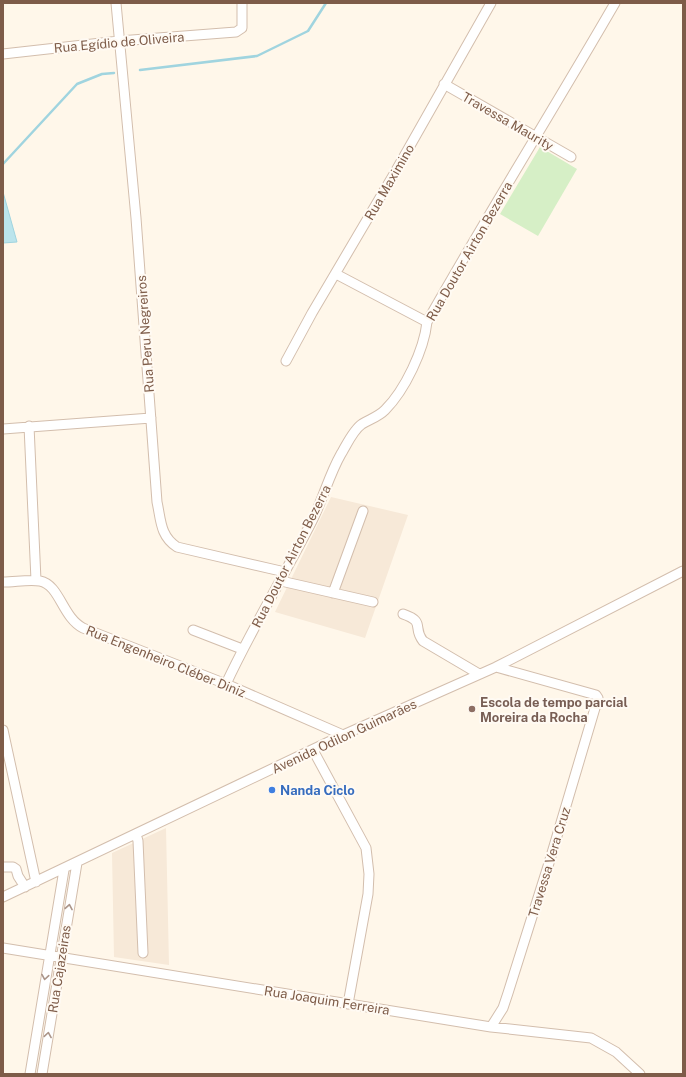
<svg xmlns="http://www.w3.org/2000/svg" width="686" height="1077" font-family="'Public Sans',sans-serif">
<rect width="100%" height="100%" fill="#fff7ea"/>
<!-- residential -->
<path fill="#f7e9d8" d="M331,497L408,515L365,638L275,612Z
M166,828L169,965L114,957L112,853Z"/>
<!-- green -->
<path fill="#d6efc6" d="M540,147L577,169L538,236L500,214Z"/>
<!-- water -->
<path fill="#bbe4ec" stroke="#a0d4df" d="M3,192L17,242L3,243Z"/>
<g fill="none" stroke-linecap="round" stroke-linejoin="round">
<!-- stream -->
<path stroke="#a0d4df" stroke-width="2.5" d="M140,70L257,56L308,31L326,3
M3,164L77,84L102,74L114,73"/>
<defs>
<path id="minor" d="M116,3L136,218L157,502C161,520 160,536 177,547L285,572
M3,54L119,41L236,32L242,28V3
M444,84L571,157
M336,274L427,322
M286,361L312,313L394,174L491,3
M29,426L36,580
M3,429L151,418
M281,581L373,602
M3,582C15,582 29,579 40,581C60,585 62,617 83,628L226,684L343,735
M333,593L363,511
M403,614C426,622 412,627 423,641L479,674
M193,630L242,649
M226,684C252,628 284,576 312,521C323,499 329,475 341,454C346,446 353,430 362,424C370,419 378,417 385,410C405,390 424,350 427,322C488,214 553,110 615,3
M3,730L36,882
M313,750L366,848L369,874L368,894L348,1004
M136,834L138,841L143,953
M3,867H13L16,869L18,876L25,887
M3,897L343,735L496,667L683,571
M3,948L491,1027L591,1038L616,1052L640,1074
M491,1027L503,1008L508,993L549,863L598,698L596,695L496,667
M30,1074L64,870
M42,1074L77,863"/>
</defs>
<!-- minor casing -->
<use href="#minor" stroke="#d3bead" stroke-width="11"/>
<!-- minor -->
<use href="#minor" stroke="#fff" stroke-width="9"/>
</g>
<!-- one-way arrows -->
<defs><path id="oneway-chevron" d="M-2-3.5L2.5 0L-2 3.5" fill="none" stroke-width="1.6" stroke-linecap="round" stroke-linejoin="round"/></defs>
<g stroke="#ab9589">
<use href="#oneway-chevron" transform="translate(69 907) rotate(-80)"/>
<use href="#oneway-chevron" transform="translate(45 977) rotate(99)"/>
<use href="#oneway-chevron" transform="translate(48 1035) rotate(-81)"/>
</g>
<!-- markers -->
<circle fill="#8d6e63" stroke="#fffaf3" stroke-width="1.5" cx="472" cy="709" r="4"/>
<circle fill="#3f7fe0" stroke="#fffaf3" stroke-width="1.5" cx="272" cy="790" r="4"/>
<g text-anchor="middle" stroke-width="4" stroke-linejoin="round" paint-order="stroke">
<!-- street labels -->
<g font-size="13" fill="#7e5c49" stroke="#fffaf3">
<text transform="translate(119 42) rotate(-5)" y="5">Rua Egídio de Oliveira</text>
<text transform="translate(508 121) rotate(30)" y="5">Travessa Maurity</text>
<text transform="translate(389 182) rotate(-60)" y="5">Rua Maximino</text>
<text transform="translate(469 251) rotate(-60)" y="5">Rua Doutor Airton Bezerra</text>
<text transform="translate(145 334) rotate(-94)" y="5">Rua Peru Negreiros</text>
<text transform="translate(291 556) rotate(-63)" y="5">Rua Doutor Airton Bezerra</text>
<text transform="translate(166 661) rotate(22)" y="5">Rua Engenheiro Cléber Diniz</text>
<text transform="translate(344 736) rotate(-25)" y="5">Avenida Odilon Guimarães</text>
<text transform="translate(549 862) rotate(-73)" y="5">Travessa Vera Cruz</text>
<text transform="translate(59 969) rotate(-81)" y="5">Rua Cajazeiras</text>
<text transform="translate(327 1000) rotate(9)" y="5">Rua Joaquim Ferreira</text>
</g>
<!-- education labels -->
<g font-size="13" font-weight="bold" fill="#785e54" stroke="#fffaf3" text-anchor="start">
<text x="480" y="707">Escola de tempo parcial<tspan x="480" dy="15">Moreira da Rocha</tspan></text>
</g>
<!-- shop labels -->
<g font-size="13" font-weight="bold" fill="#366cbe" stroke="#fffaf3" text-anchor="start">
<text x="280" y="795">Nanda Ciclo</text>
</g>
</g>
<!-- border -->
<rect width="686" height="1077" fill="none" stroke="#7e5c49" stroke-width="8"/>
</svg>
